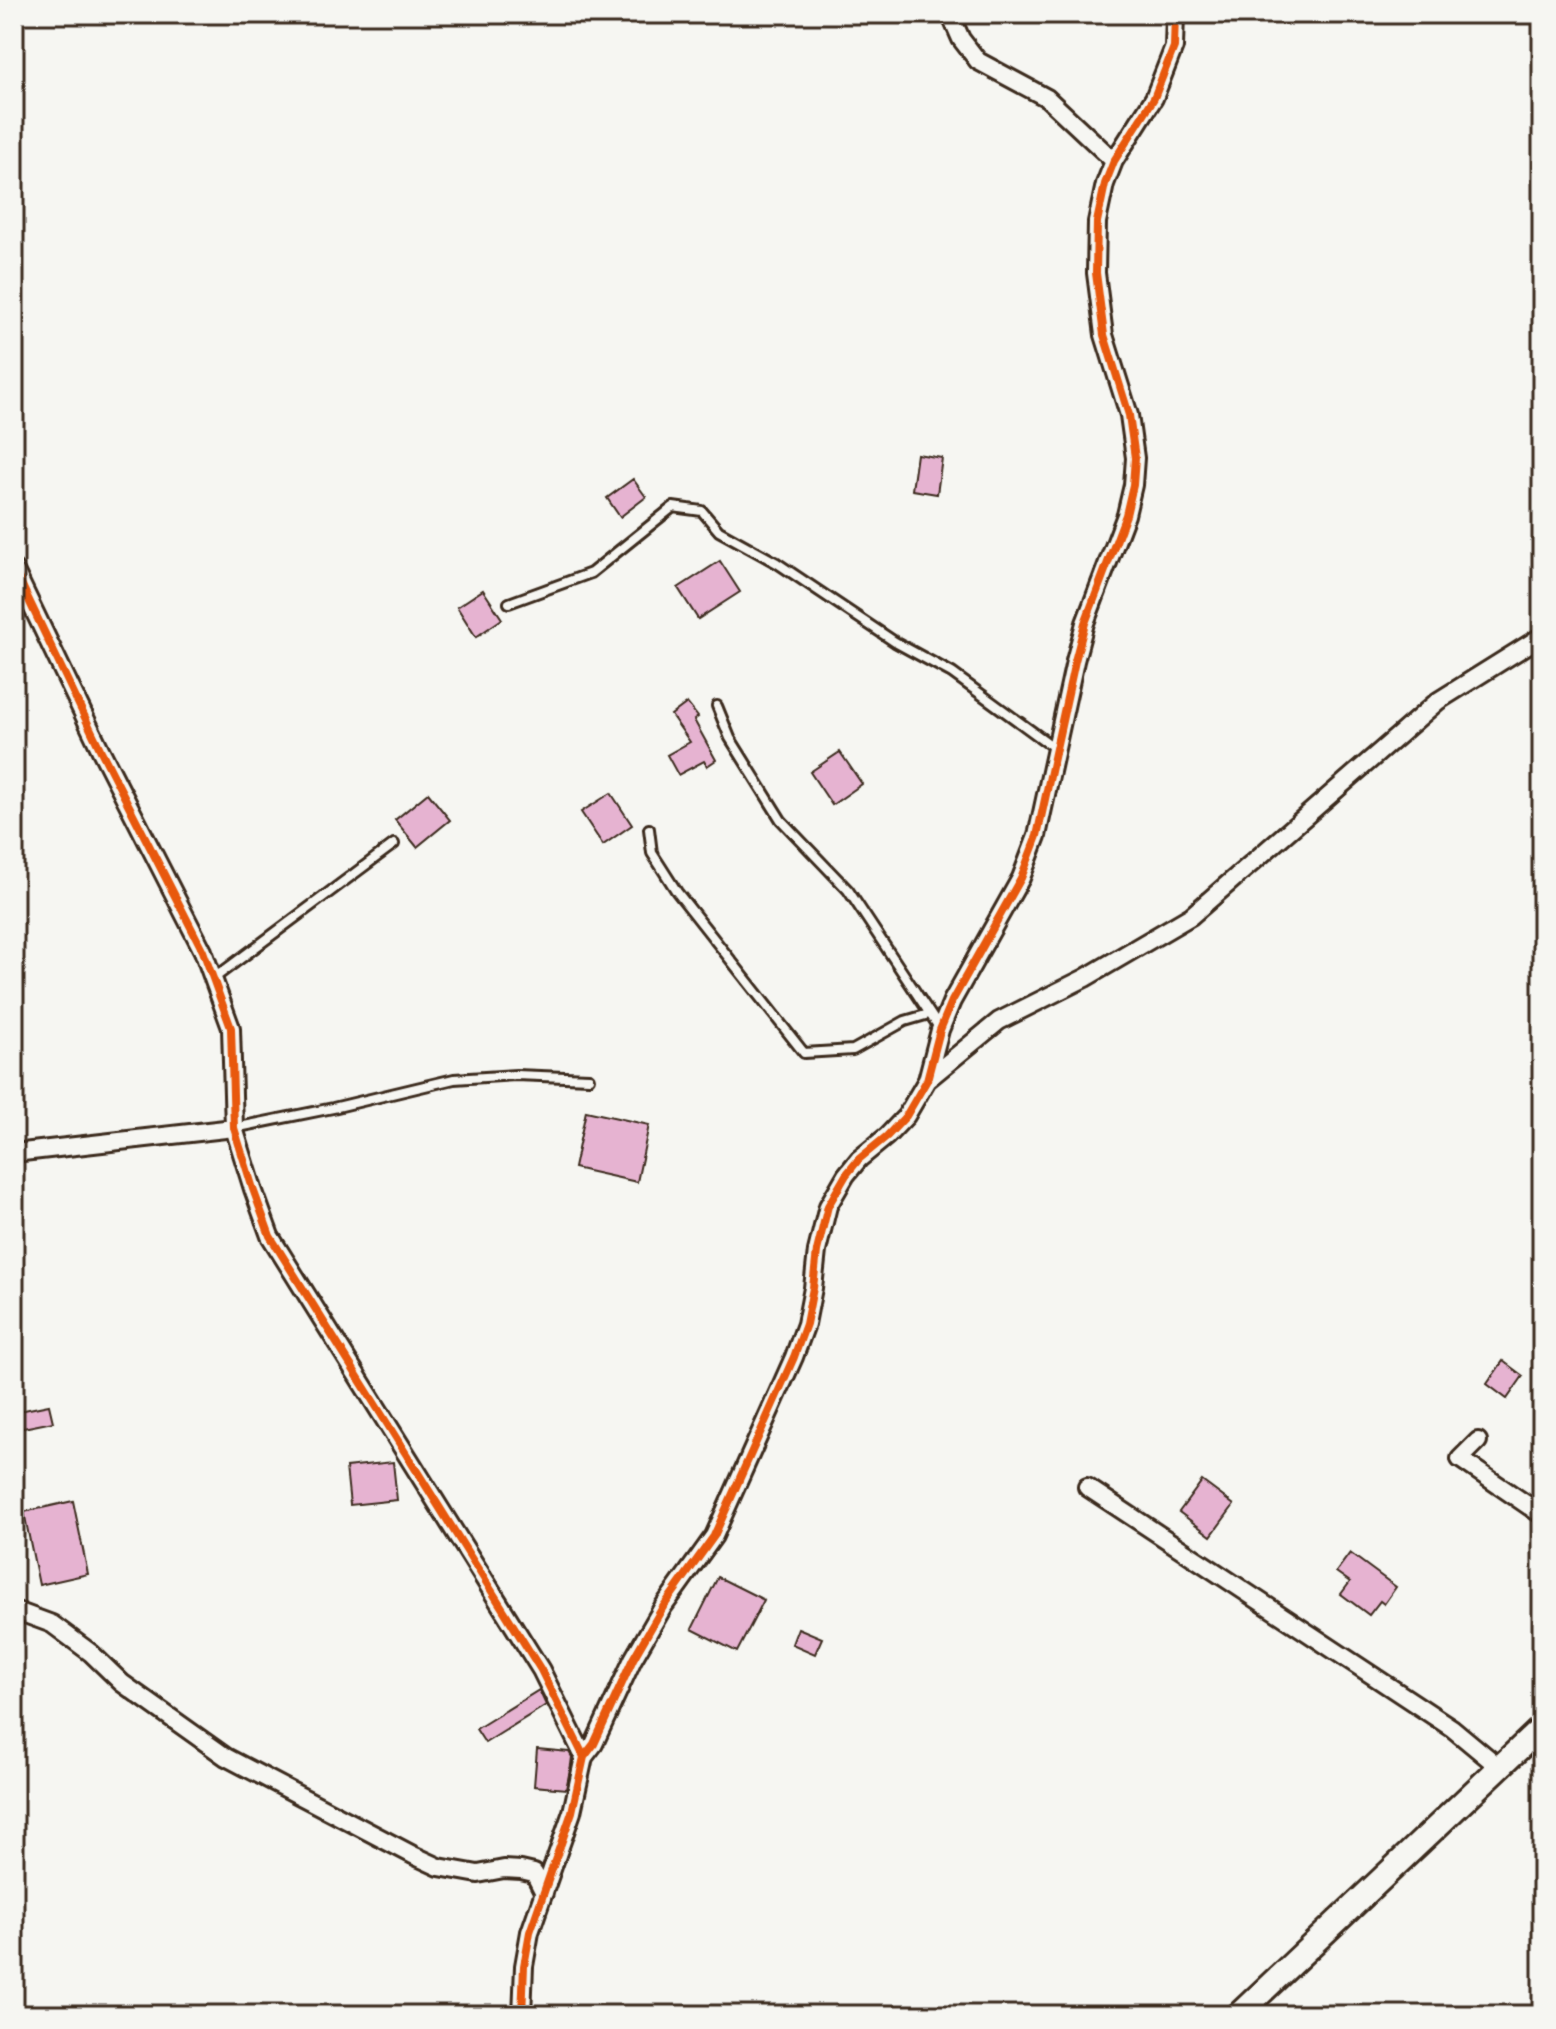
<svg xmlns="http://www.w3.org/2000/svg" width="1556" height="2029" font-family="Caveat,sans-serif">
<rect width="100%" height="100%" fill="#f6f6f2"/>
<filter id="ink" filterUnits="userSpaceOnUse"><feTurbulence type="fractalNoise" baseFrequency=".0125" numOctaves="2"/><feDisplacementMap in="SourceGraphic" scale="16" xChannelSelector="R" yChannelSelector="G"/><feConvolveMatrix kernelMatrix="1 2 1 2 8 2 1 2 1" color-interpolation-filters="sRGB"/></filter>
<g filter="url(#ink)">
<!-- building -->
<path fill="#e6b3d1" stroke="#3b2a1e" stroke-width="2" d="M917,454L942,458L937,494L912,490Z
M633,479L646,497L620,517L607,498Z
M720,561L740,592L698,619L678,588Z
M483,590L502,619L476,637L457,607Z
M687,703L698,717L694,720L716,760L707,766L704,761L678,775L667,755L690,742L671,715Z
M840,752L862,784L832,805L810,772Z
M428,793L450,820L417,847L395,820Z
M611,793L632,825L603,845L581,812Z
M586,1111L649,1125L637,1182L574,1168Z
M1503,1361L1523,1376L1507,1399L1487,1384Z
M49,1405L53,1422L18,1429L14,1412Z
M393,1462L397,1500L350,1505L346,1467Z
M1202,1481L1234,1505L1211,1536L1179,1512Z
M73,1501L88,1574L39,1585L24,1512Z
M1350,1553L1396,1587L1384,1604L1380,1601L1369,1615L1341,1594L1350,1582L1336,1572Z
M718,1577L764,1600L737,1652L692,1629Z
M798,1628L822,1638L815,1654L792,1644Z
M539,1690L546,1705L485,1743L476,1729Z
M537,1749L569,1752L572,1757L571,1765L566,1789L534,1786Z"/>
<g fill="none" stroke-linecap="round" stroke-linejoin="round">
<defs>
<path id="lane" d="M509,603L591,573L673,507L702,511L719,531L777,563L895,642L952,673L1056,749
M717,706L730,738L781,820L848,890L940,1029
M649,829L652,853L677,892L804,1053L853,1050L905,1021L929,1014
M213,979L394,844
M234,1128L333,1108L454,1079L516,1075L589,1078"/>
<path id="street" d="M950,14L961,39L978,61L1047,98L1114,161
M14,569L101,751L203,951L231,1028L234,1128L253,1189L270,1236L541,1670L584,1757
M927,1080L999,1021L1085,978L1191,916L1438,701L1542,636
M14,1153L234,1128
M1478,1441L1460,1459L1542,1515
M1087,1487L1452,1728L1499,1767
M14,1610L52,1624L91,1653L122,1683L226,1757L413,1855L439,1867L478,1874L504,1869L521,1870L534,1873L544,1893
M522,2015L524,1966L530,1932L572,1812L584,1757L594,1744L633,1659L663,1607L714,1536L794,1357L806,1324L813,1288L817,1251L828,1206L846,1175L859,1159L887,1136L906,1116L927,1080L940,1030L952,1001L1021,878L1037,836L1075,661L1085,623L1126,515L1133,485L1135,458L1129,415L1104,335L1096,273L1097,222L1105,184L1114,161L1154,98L1174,47L1175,14"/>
<path id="secondary" d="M1238,2015L1542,1727"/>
</defs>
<!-- lane casing -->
<use href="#lane" stroke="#3b2a1e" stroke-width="14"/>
<!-- street casing -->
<use href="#street" stroke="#3b2a1e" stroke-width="22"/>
<!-- secondary casing -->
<use href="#secondary" stroke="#3b2a1e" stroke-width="28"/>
<!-- lane -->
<use href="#lane" stroke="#f6f6f2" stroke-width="8"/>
<!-- street -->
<use href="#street" stroke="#f6f6f2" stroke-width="16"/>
<!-- secondary -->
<use href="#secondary" stroke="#f6f6f2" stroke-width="22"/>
<defs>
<path id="cycleway" d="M14,569L101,751L203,951L231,1028L234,1128L253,1189L270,1236L541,1670L584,1757
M522,2015L524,1966L530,1932L572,1812L584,1757L594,1744L633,1659L663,1607L714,1536L794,1357L806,1324L813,1288L817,1251L828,1206L846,1175L859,1159L887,1136L906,1116L927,1080L940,1030L952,1001L1021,878L1037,836L1075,661L1085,623L1126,515L1133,485L1135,458L1129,415L1104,335L1096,273L1097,222L1105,184L1114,161L1154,98L1174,47L1175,14"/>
</defs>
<!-- cycleway casing -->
<use href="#cycleway" stroke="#f6f6f2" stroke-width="13"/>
<!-- cycleway -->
<use href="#cycleway" stroke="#e8590c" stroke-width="8"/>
</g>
</g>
<!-- margin -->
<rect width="1556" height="2029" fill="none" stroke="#f6f6f2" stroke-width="48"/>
<rect x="24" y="24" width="1508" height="1981" fill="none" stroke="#3b2a1e" stroke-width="3" filter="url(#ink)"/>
</svg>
